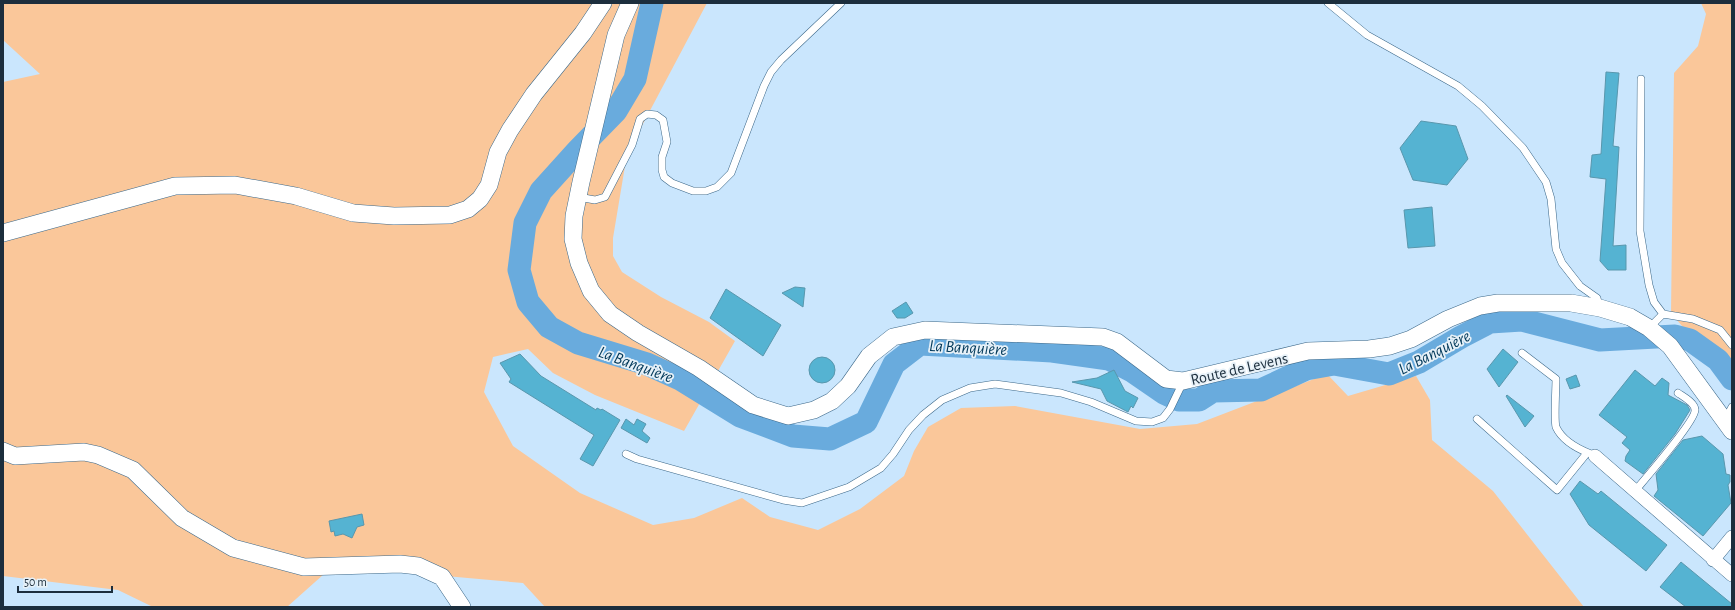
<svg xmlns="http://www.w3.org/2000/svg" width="1735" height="610" font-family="'Alegreya Sans',sans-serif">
<rect width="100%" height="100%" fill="#cae6fd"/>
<!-- green -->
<path fill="#fac79a" d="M3,3H707L627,154L613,238V256L622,272L661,297L709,322L735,341L684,431L595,395L553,373L528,349L493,357L484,392L513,446L580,493L653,525L694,518L742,498L770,517L818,530L860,509L904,476L914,451L928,427L961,408L1015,406L1140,429L1197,424L1327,374L1348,396L1416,376L1430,400L1432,440L1493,491L1584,607H545L523,583L333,566L287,607H153L118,590L3,576V82L40,74L3,40Z
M1701,3H1732V385L1671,313L1674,73L1698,46L1706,14Z"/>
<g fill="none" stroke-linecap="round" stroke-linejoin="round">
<!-- river -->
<path stroke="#69abdd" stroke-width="23" d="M652,3L635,79L616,111L578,150L541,191L525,223L519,270L528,302L549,327L578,343L647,364L680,379L740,416L793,436L830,439L866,422L894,364L920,344L1052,351L1109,359L1132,371L1164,393L1179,400H1199L1213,391L1261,390L1306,369L1334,364L1389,374L1419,362L1461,337L1490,322L1522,320L1600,340L1675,336L1690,340L1718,360L1732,379"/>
</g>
<!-- building -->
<path fill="#55b3d2" stroke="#5997ad" d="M1606,72L1619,73L1613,146L1619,147L1613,246L1626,245V270H1608L1600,261L1606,179L1590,177L1592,155L1601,154Z
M1421,121L1456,126L1468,159L1447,185L1413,180L1400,148Z
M1432,207L1435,246L1408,248L1404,210Z
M795,287L805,288L803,307L782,293Z
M726,289L781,325L763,356L710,318Z
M906,302L913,313L905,318H897L892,311Z
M1503,349L1518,362L1499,387L1487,369Z
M520,354L541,376L596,410L597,408L601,410L602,409L620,420L593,466L580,459L594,435L509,382L511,379L500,363Z
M809 370a13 13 0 1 1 26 0a13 13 0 1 1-26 0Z
M1114,370L1125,391L1138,398L1133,408L1131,406L1128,412L1107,401L1101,389L1072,382L1097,378Z
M1635,370L1655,386L1662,378L1669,383L1668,395L1687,405L1690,410L1675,434L1643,474L1625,461L1626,456L1630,450L1622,443L1627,437L1599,415Z
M1576,375L1580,386L1570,389L1566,379Z
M1507,395L1534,416L1525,427L1506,396Z
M626,419L634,425L637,419L646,424L642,431L650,438L647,443L621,428Z
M1702,436L1723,454L1726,474L1730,475V482L1728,485L1731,503L1703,536L1654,496L1658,490L1656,474L1683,440Z
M1580,481L1598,494L1601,491L1667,545L1646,571L1589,525L1570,494Z
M362,514L364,525L357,527L352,538L343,534L335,536L334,531L331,532L329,521Z
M1681,562L1732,604V607H1686L1660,587Z"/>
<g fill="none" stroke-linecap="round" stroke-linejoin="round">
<defs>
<path id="service" d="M1328,3L1367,35L1458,86L1482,106L1523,148L1546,182L1551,199L1556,249L1562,263L1580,286L1597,298L1599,306
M1641,79L1640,231L1649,285L1654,302L1663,314L1693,319L1720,330L1732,345
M578,197L595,200L605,197L632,145L640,119L647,114L656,115L663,120L667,142L662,157V170L664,177L672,183L693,191H706L717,187L731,173L764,86L771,72L781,60L841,3
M1649,328L1663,314
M1522,353L1556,379C1556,388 1554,420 1556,427C1562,440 1578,449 1591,454
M1477,419L1557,490L1587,453
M1725,420L1732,407
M626,454L637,459L783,500L802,503L849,487L881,468L893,454L909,430L923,415L942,400L970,388L995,384L1061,393L1091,402L1136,421L1152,422L1163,418L1170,409L1183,382
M1635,491C1645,479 1696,420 1695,410C1695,403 1684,397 1678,393"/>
<path id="minor" d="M1595,456L1732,575
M1713,560L1732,537"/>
<path id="tertiary" d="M630,3L616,35L581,182L574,216L573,239L579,263L591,291L610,314L638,333L699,368L753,405L788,416L814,410L832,401L848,386L869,356L893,337L925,330L1103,337L1117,342L1166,379L1183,381L1308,351L1369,349L1390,346L1411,339L1448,319L1480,306L1498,303H1571L1600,308L1630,317L1649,328L1670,346L1732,431
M3,233L175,186L235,185L296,196L353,213L394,216L450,215L468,209L480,199L489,185L498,152L510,130L534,94L583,33L603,3
M3,451L15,456L84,452L98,455L133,470L182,518L233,548L304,567L400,564L418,566L442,577L462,607"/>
</defs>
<!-- service casing -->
<use href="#service" stroke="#3c6889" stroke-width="8"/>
<!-- minor casing -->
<use href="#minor" stroke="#3c6889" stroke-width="14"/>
<!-- tertiary casing -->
<use href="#tertiary" stroke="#3c6889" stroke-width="18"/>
<!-- service -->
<use href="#service" stroke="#fff" stroke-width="7"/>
<!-- minor -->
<use href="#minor" stroke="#fff" stroke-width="13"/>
<!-- tertiary -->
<use href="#tertiary" stroke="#fff" stroke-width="17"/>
</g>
<g text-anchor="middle" stroke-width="3.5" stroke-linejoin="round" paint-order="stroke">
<!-- street labels -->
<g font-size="16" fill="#1c2e3d" stroke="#e7f1f8">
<text transform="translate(1239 368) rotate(-13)" y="6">Route de Levens</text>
</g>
<!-- water labels -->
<g font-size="17" font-style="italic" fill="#02395a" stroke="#e7f1f8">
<text transform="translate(968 347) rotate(3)" y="6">La Banquière</text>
<text transform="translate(1434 352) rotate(-27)" y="6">La Banquière</text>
<text transform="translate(636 364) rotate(20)" y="6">La Banquière</text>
</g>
</g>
<!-- border -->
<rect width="1735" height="610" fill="none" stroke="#1c2e3d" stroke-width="8"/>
<!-- scale -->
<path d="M18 586v6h94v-6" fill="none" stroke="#1c2e3d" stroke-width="2"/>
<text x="24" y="586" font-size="12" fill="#1c2e3d" stroke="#e7f1f8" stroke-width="3" paint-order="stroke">50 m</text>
</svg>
